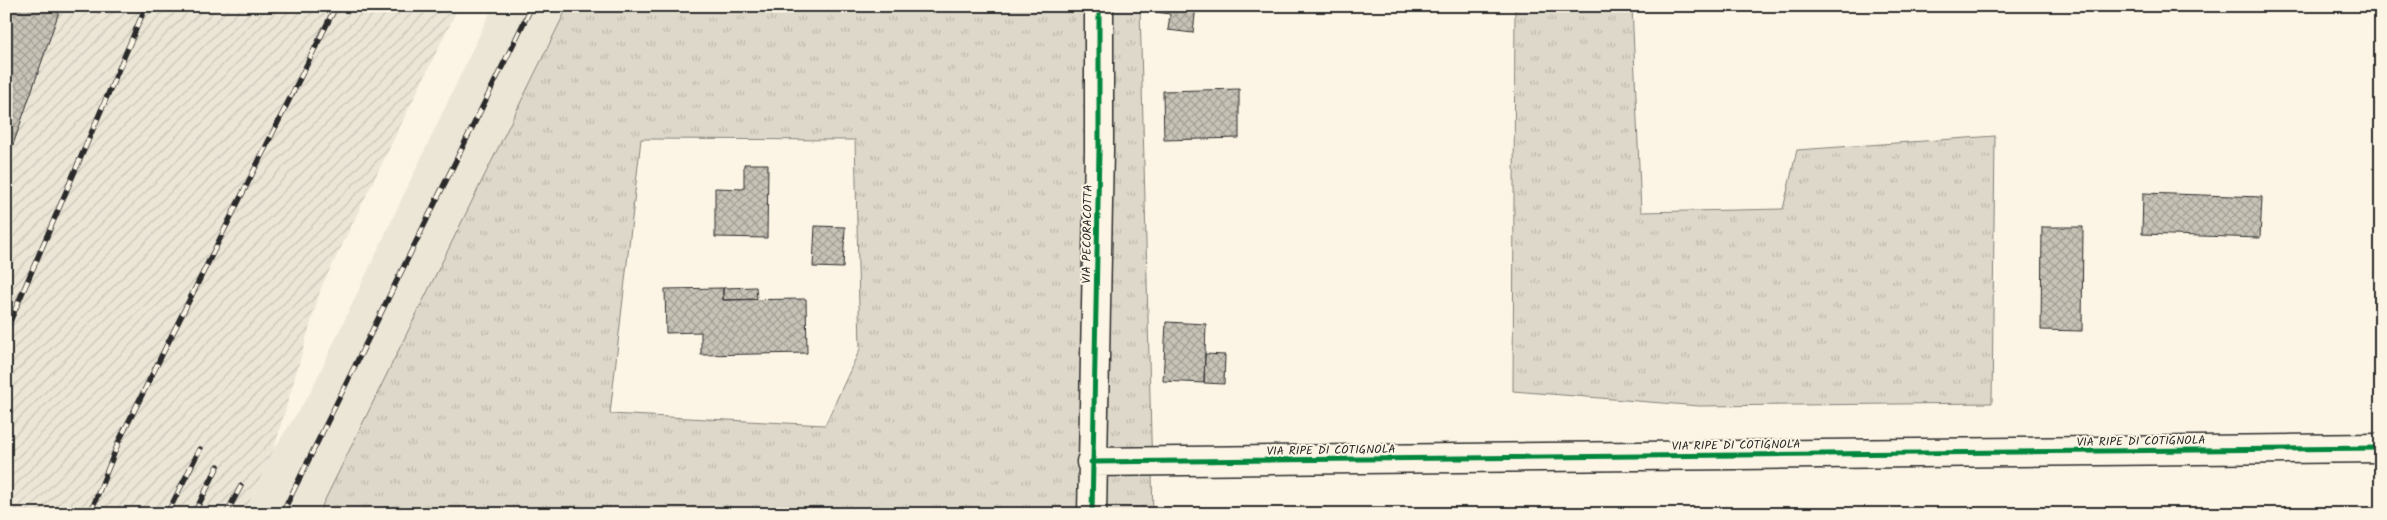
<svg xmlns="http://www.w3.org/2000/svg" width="2387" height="520" font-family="Kalam,sans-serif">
<defs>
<pattern id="industrial-furrows" width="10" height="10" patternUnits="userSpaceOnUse" patternTransform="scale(1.25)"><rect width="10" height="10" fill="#ece6d7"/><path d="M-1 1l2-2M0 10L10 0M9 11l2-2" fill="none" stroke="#cbc5b9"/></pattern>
<pattern id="grass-tufts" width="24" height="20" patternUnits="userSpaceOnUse" patternTransform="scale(1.25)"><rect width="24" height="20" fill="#ded8ca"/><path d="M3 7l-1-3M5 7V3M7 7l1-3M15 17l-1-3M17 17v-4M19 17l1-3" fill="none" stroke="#bfbaae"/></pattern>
<pattern id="building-cross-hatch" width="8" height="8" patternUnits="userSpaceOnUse" patternTransform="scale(1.25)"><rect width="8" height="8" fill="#c8c3b7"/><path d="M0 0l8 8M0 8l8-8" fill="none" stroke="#a39f95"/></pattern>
</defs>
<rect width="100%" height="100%" fill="#fcf5e5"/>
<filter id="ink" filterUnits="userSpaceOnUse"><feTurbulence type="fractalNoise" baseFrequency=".02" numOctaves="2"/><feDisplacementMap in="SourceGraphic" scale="10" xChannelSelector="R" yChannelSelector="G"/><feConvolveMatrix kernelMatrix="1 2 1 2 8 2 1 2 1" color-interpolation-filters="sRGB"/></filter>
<g filter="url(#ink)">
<!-- built -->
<path fill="#ece6d7" d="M493,6H568L318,514H244L274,449L310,393Z"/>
<!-- industrial -->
<path fill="url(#industrial-furrows)" d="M6,6H459L321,288L274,449L244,514H6Z"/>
<!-- grass -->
<path fill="url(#grass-tufts)" stroke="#84827a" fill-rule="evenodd" d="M568,6H1140L1153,514H318ZM641,139L855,140L860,349L825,425L610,414Z
M1515,6H1632L1641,212L1783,209L1797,150L1995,136L1992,403L1699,406L1513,391Z"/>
<!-- building -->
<path fill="url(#building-cross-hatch)" stroke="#2b2b2b" d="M6,6H61L6,165Z
M1142,6H1196L1193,33L1168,30L1170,14L1142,10Z
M1239,89V138L1164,140L1163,91Z
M744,164H768L767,238L715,237V188L744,189Z
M2143,193L2262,197L2260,238L2142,234Z
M815,226L845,227L843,268L813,267Z
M2042,227H2083L2082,331L2041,330Z
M756,287L757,299L723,300V288Z
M723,288V300L806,299L807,353L701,355V332L666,333L665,289Z
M1166,322L1206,324L1204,383L1163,381Z
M1205,354L1225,355L1224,384L1204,383Z"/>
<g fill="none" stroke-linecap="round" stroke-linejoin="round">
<defs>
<path id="street" d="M1091,462L2381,448
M1092,514L1099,150V6"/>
</defs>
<!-- street casing -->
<use href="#street" stroke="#2b2b2b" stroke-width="31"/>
<!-- street -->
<use href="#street" stroke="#fcf5e5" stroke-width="28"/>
<defs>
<path id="rail" d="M6,331L146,6
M90,514L119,441L336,6
M167,514L200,449
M194,514L218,466
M226,514L241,486
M282,514L532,6"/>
</defs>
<!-- rail casing -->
<use href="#rail" stroke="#2b2b2b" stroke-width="5.5"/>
<!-- rail -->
<use href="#rail" stroke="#fcf5e5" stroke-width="4" stroke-dasharray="11" stroke-linecap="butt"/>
<defs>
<path id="cycleway" d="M1091,462L2381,448
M1092,514L1099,150V6"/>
</defs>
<!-- cycleway casing -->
<use href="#cycleway" stroke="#fcf5e5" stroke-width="8"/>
<!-- cycleway -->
<use href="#cycleway" stroke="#00873e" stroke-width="5"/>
</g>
</g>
<g text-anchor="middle" stroke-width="4" stroke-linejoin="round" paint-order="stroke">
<!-- street labels -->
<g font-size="12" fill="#2b2b2b" stroke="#fcf5e5">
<text transform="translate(1087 234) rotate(-89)" y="4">VIA PECORACOTTA</text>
<text transform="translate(2141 441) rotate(-1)" y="4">VIA RIPE DI COTIGNOLA</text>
<text transform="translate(1736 445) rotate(-1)" y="4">VIA RIPE DI COTIGNOLA</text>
<text transform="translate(1331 450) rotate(-1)" y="4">VIA RIPE DI COTIGNOLA</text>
</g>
</g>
<!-- margin -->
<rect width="2387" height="520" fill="none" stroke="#fcf5e5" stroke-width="25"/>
<rect x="12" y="12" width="2362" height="495" fill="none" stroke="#2b2b2b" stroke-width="2" filter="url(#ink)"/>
</svg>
